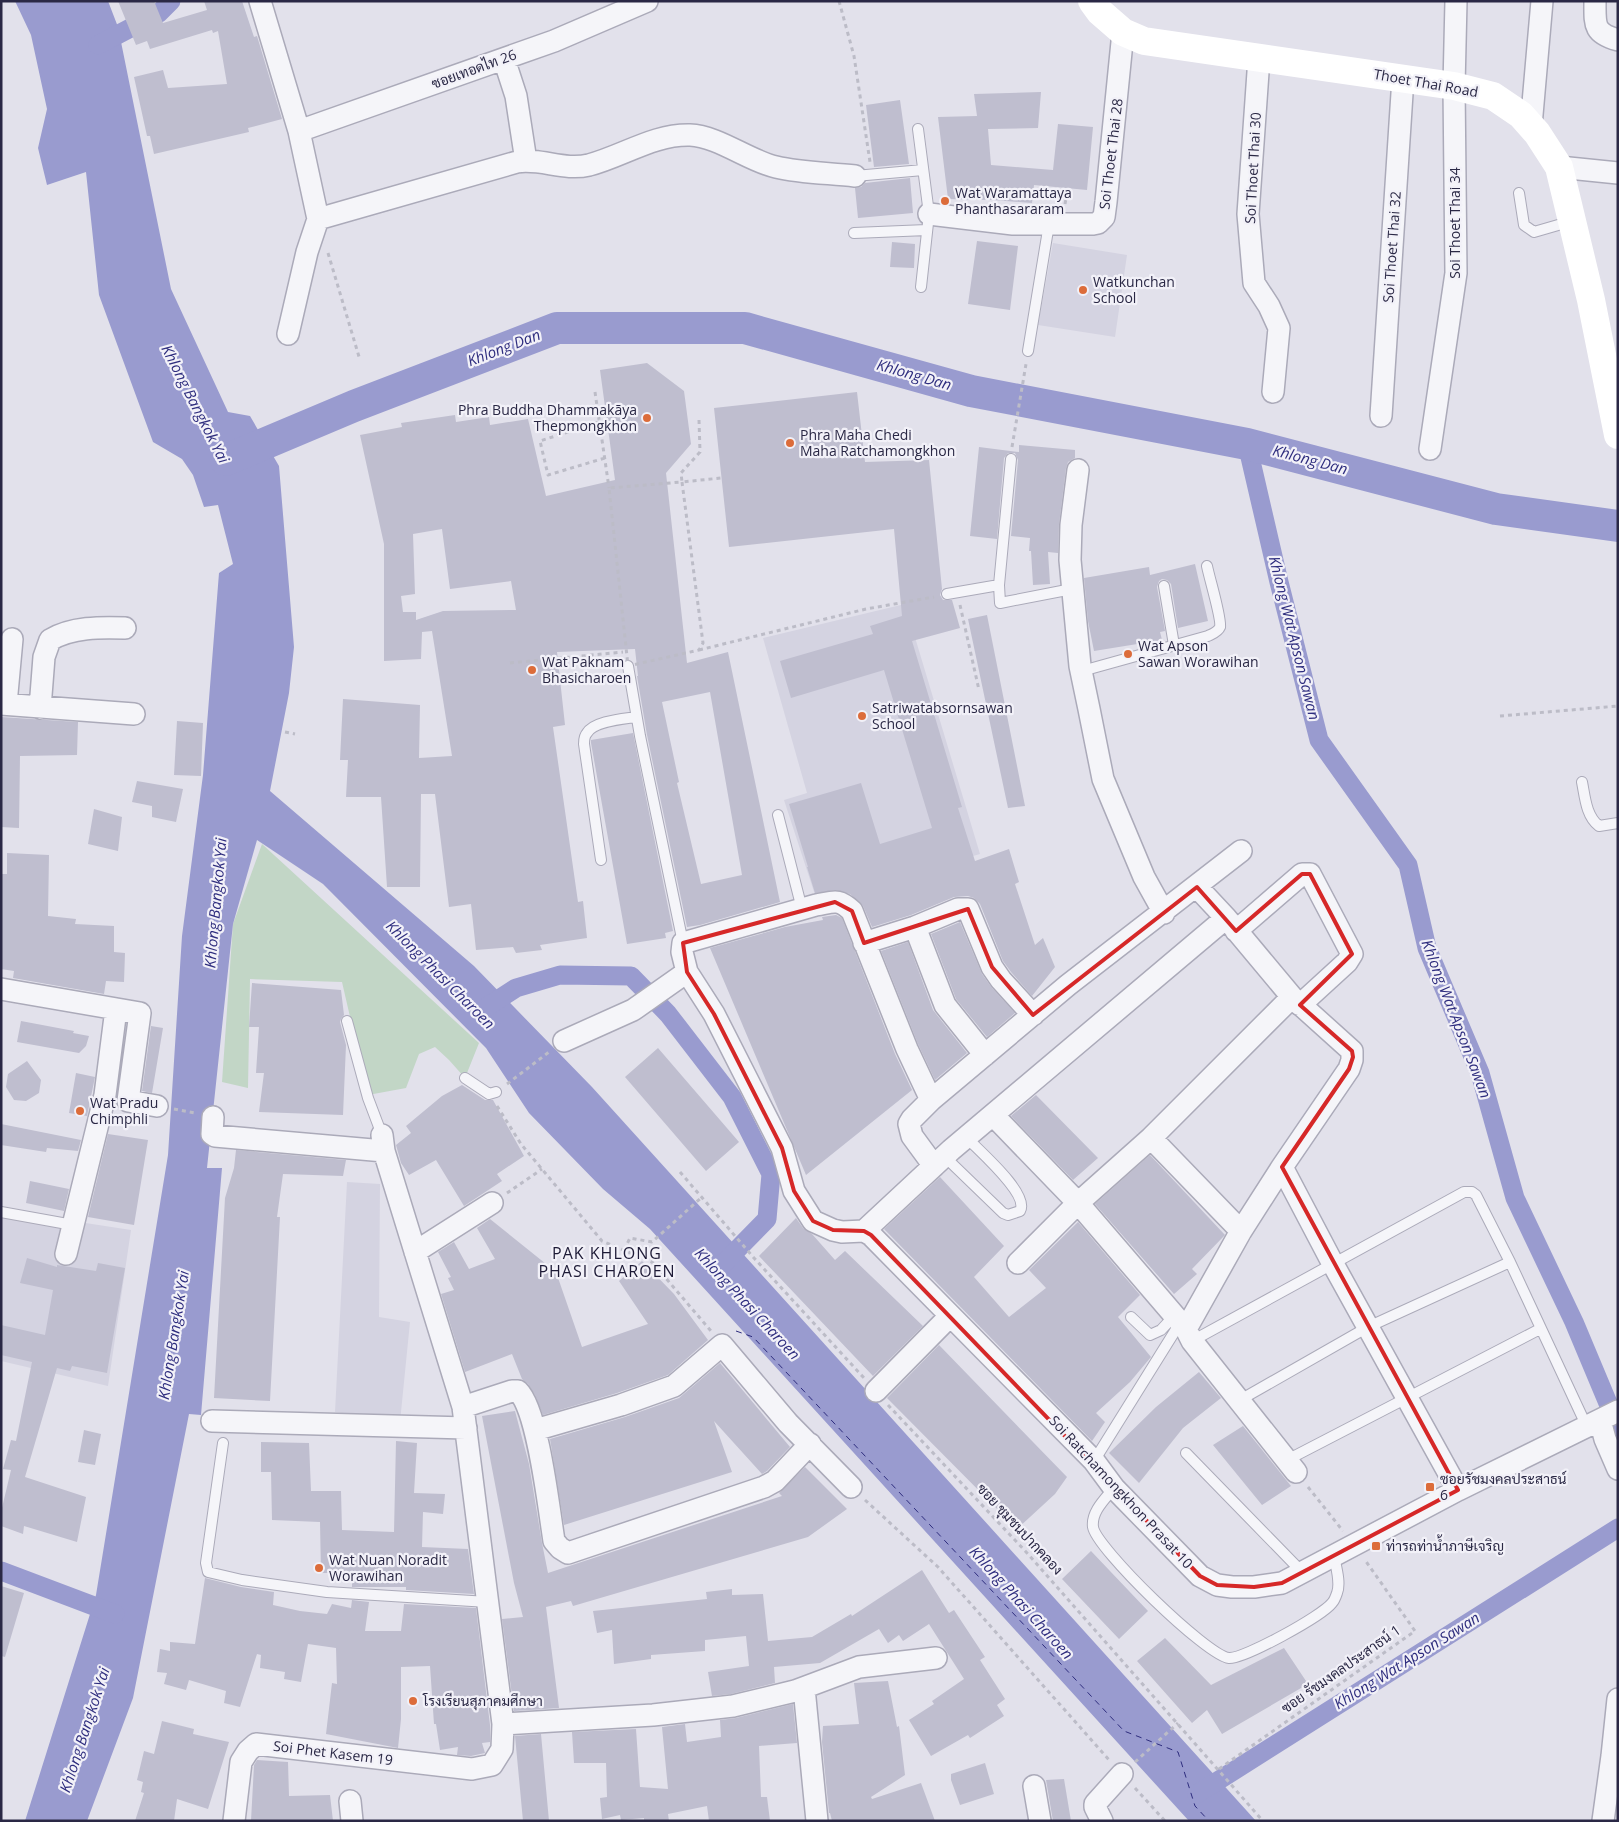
<svg xmlns="http://www.w3.org/2000/svg" width="1619" height="1822" font-family="'Open Sans',Sarabun,sans-serif">
<rect width="100%" height="100%" fill="#e2e1eb"/>
<!-- built -->
<path fill="#d4d3e1" d="M1053,243L1127,255L1115,337L1038,325Z
M905,604L980,854L817,901L784,800L807,793L763,638Z
M347,1182L380,1184L379,1317L410,1322L400,1422L335,1412Z
M1,1210L131,1230L108,1386L1,1361Z"/>
<!-- green -->
<path fill="#c2d6c6" d="M262,844L479,1043L465,1078L449,1060L435,1047L419,1054L406,1088L368,1095L342,982L250,979L248,1088L222,1082L233,924Z"/>
<!-- water -->
<path fill="#999bcf" d="M15,1H108L118,27L171,289L228,412L250,416L279,466L294,647L289,693L270,791L474,966L592,1087L1256,1821H1189L650,1229L603,1189L529,1113L486,1048L323,884L257,840L233,924L207,1168H222L201,1415L189,1414L133,1698L87,1821H25L96,1595L168,1155L182,936L203,775L219,573L233,564L218,505L204,507L193,475L182,459L153,442L99,295L86,172L47,185L38,148L47,109L31,35Z"/>
<g fill="none" stroke-linecap="round" stroke-linejoin="round">
<!-- canal -->
<path stroke="#999bcf" stroke-width="19" d="M98,45L159,13L171,1
M1247,444L1279,582L1319,740L1408,865L1427,948L1480,1073L1515,1198L1574,1322L1618,1427
M482,1010L516,988L560,975L631,976L668,1014L732,1097L771,1174L767,1219L721,1266
M1,1571L115,1614
M1197,1794L1618,1528"/>
<!-- river -->
<path stroke="#999bcf" stroke-width="32" d="M226,460L354,406L557,328H745L971,391L1247,444L1496,509L1618,526"/>
<!-- ferry -->
<path stroke="#2e2d7e" stroke-width="1" stroke-dasharray="6 5" stroke-linecap="butt" d="M736,1331L753,1337L1124,1731L1178,1752L1195,1806L1209,1821"/>
</g>
<!-- building -->
<path fill="#bfbecf" fill-rule="evenodd" d="M118,1H154L163,23L207,10L204,1H242L254,37L257,36L282,119L248,128L249,132L154,154L150,136H147L134,77L163,70L168,88L227,84L218,31L213,33L212,30L150,49L147,41L136,45Z
M1041,92L1038,128L988,129L991,165L1053,170L1058,124L1093,127L1087,190L1034,185L1032,203L993,200L948,199L938,117L977,116L974,94Z
M900,100L909,164L874,167L866,105Z
M910,178L913,213L858,218L855,188L861,187L865,183Z
M977,241L1018,246L1010,310L968,304Z
M892,242L915,244L914,268L890,267Z
M647,363L684,391L691,444L666,473L687,663L728,652L780,902L700,925L687,927L647,735L637,676H638L635,649L557,652L565,725L553,727L578,902L583,901L587,938L540,945L542,950L516,953L513,947L476,950L471,904L449,907L435,794H421L420,887H387L381,797H346L348,760H340L343,699L420,705L419,758L452,756L432,631L422,632L421,659L384,661V544L360,435L402,427L401,423L455,415L456,422L489,417L490,425L528,419L546,496L615,480L600,370ZM442,529L450,589L511,581L516,610L443,611L416,620V612H403L401,596L415,594L413,534ZM710,692L742,875L701,884L677,783L679,782L662,702Z
M857,392L865,462L929,460L942,589L940,595L943,600H952L960,628L912,641L962,807L958,808L975,861L1009,849L1019,882L1015,884L1035,945L1043,938L1055,967L1032,996L1011,972L1003,961L980,904L974,898L968,896L954,897L911,915L872,927L863,906L850,894L835,890L815,893L807,867H808L789,804L861,783L880,844L932,828L884,670L791,698L780,661L873,634L870,626L902,616L894,529L729,547L714,408Z
M1019,445L1075,450V458L1068,462L1066,468L1059,524L1058,553L1048,552L1050,584L1033,585L1031,551H1029L1030,538L1011,536L1018,460L1015,453H1008L1004,458L997,539L970,536L979,447L1019,452Z
M1195,564L1208,621L1178,628L1171,584L1167,580L1162,579L1159,581L1157,587L1165,631L1160,632L1162,640L1094,651L1088,621L1084,578L1149,567L1150,575Z
M987,615L1025,806L1008,808L968,619Z
M1,717L78,722L77,755L20,756L19,828L1,827Z
M177,721L203,723L201,776L174,775Z
M633,733L673,931L665,933L666,938L627,944L591,743V740Z
M137,781L183,789L176,822L152,817V806L132,802Z
M94,809L122,817L118,851L88,844Z
M7,853L49,855L48,916L76,919L75,924L114,926V952L125,953L124,982L106,981L104,994L13,978L14,971L1,969V874H7Z
M836,915L842,918L895,1054L912,1090L806,1175L710,948L785,927L823,920L822,917Z
M960,922L982,974L992,988L1015,1013L987,1037L956,999L931,934Z
M908,942L933,1010L967,1053L935,1080L918,1044L881,951Z
M252,983L341,990L344,1015L341,1019L340,1022L346,1045L343,1115L259,1112L264,1073H256L259,1027H249Z
M21,1021L74,1031L73,1033L89,1036L86,1046L79,1053L17,1042Z
M151,1026L163,1028L152,1093L142,1091Z
M658,1048L739,1142L706,1171L625,1077Z
M27,1061L41,1080L39,1093L26,1101L14,1100L6,1087L8,1074Z
M76,1073L95,1077L87,1116L69,1113Z
M462,1085L485,1100H493L524,1156L497,1174L502,1181L464,1206L436,1160L409,1175L401,1163L396,1145L411,1133L406,1126L442,1096Z
M1036,1095L1098,1158L1073,1180L1011,1116Z
M1,1124L81,1140L78,1151L47,1148L46,1152L1,1145Z
M108,1134L148,1140L134,1225L88,1217Z
M236,1150L346,1160L343,1176L283,1174L277,1217H280L270,1401L214,1398L225,1198L234,1168Z
M1150,1155L1225,1235L1192,1269L1197,1274L1174,1294L1095,1204Z
M940,1177L1004,1246L974,1277L1009,1317L1046,1288L1029,1270L1078,1222L1140,1295L1118,1317L1151,1357L1130,1382L1096,1413L1105,1422L1092,1441L884,1229Z
M30,1181L69,1189L64,1211L26,1203Z
M796,1218L803,1228L812,1234L835,1260L845,1251L923,1326L873,1376L759,1256Z
M490,1219L556,1272L582,1347L648,1324L619,1281L642,1261L674,1294L708,1340L668,1375L617,1393L543,1415L535,1395L528,1384L522,1379L512,1354L465,1372L441,1294L454,1290L448,1278L451,1277L438,1252L454,1242L469,1269L495,1259L477,1228Z
M27,1258L57,1267V1265L96,1271L98,1263L125,1268L107,1373L72,1366L70,1371L57,1368L25,1477L86,1497L77,1542L24,1526L23,1534L1,1526V1512L11,1470L3,1469L11,1440L16,1441L32,1362L1,1355V1325L45,1335L53,1290L20,1283Z
M939,1345L1067,1477L1055,1494L1017,1529L887,1398Z
M720,1363L790,1447L767,1471L762,1474L714,1421L732,1472L564,1525L550,1439L625,1417L679,1398Z
M1199,1372L1221,1398L1183,1428L1139,1483L1109,1453L1156,1407Z
M515,1411L529,1464L542,1543L548,1573L782,1496L779,1493L805,1467L847,1509L808,1537L573,1606L571,1601L546,1607L559,1708L514,1711L502,1619L523,1617L514,1583L482,1416Z
M1243,1426L1291,1486L1262,1505L1213,1445Z
M84,1430L101,1434L95,1465L78,1462Z
M396,1441L417,1443L414,1493L445,1494L443,1514L423,1512L422,1547L468,1549L474,1594L406,1590V1587H352V1573H321L320,1522L272,1520L271,1472H261V1442L309,1443L311,1491H341L342,1530L394,1532Z
M1091,1551L1148,1611L1119,1639L1062,1579Z
M922,1570L949,1613L954,1610L985,1657L980,1660L1005,1699L997,1705L1004,1716L970,1738L968,1735L931,1756L909,1720L934,1704L932,1701L964,1679L929,1624L903,1641L899,1635L888,1643L879,1629L820,1663L774,1667L775,1683L731,1694L712,1696L708,1672L749,1666L746,1636L705,1640V1651L651,1655V1659L614,1664L612,1630L597,1633L593,1611L707,1599L706,1592L732,1589V1595L763,1594L768,1641L812,1637L851,1614L852,1616Z
M205,1578L241,1587L274,1592L273,1605L300,1611L327,1614L332,1604L351,1608L352,1600L369,1602L365,1631H401L404,1604L476,1608L490,1725V1742L482,1743L485,1753L471,1756L457,1755L458,1747L440,1750L436,1724H434L430,1666L401,1667V1719L398,1748L326,1734L332,1683L337,1684L336,1648L308,1644L301,1682L284,1679L285,1672L260,1668L261,1655L257,1654L240,1707L224,1703L226,1691L189,1680L186,1690L164,1684L167,1673L157,1672L160,1649L170,1651V1642L195,1644Z
M1,1586L24,1593L5,1657L1,1656Z
M1165,1638L1211,1685L1284,1648L1308,1684L1222,1734L1207,1710L1192,1723L1137,1661Z
M888,1681L897,1727L899,1726L905,1775L871,1797L872,1799L921,1783L935,1821H832L830,1813H829L822,1742L823,1726L859,1724L854,1683Z
M793,1704L797,1743L759,1746L761,1797H767L770,1821H709L707,1806L668,1814L669,1821H644V1818L621,1820L620,1815L602,1819L600,1798L607,1797L606,1763H574L572,1732L636,1729L640,1787L668,1789L662,1727L685,1724L687,1742L721,1737L720,1720L736,1718Z
M162,1721L194,1729L193,1734L229,1742L208,1809L177,1799L174,1821H135L144,1793L141,1792L143,1782L137,1780L144,1751L154,1754Z
M541,1734L549,1821H523L515,1736Z
M257,1760L288,1762L289,1796L330,1795L333,1821H251L254,1765Z
M985,1763L994,1794L960,1805L951,1780V1774Z
M1064,1779L1071,1821H1053L1046,1780Z"/>
<g fill="none" stroke-linecap="round" stroke-linejoin="round">
<defs>
<path id="lane" d="M918,129L929,214L921,287
M855,176L923,170
M1519,193L1524,225L1534,232L1572,221
M854,233L927,230
M1028,351L1049,224
M1011,459L999,585L1000,603L1072,589
M1164,586L1174,645
M947,594L999,585
M628,666L640,736L683,943
M1082,671L1208,636C1212,634 1218,632 1220,627C1222,619 1209,577 1207,566
M1582,782C1585,797 1586,816 1599,826L1618,823
M778,815L802,909
M601,860L584,744C584,741 584,736 587,733C594,721 623,719 636,717
M347,1021L368,1098L382,1135
M465,1078L489,1094L496,1092
M944,1156L1003,1213L1008,1215L1020,1211C1030,1194 978,1150 966,1137
M1,1212L73,1225
M1131,1317L1150,1335L1161,1330L1174,1316
M1192,1341L1464,1192H1472L1476,1195L1510,1262L1587,1427
M1240,1400L1368,1327L1510,1262
M223,1443L206,1563L208,1572L242,1580L327,1592L488,1602
M1186,1453L1302,1572
M1287,1460L1540,1329
M1094,1461L1180,1323
M1114,1488C1105,1499 1091,1512 1093,1527C1096,1548 1207,1656 1229,1658C1244,1659 1322,1616 1332,1603C1334,1601 1336,1596 1337,1593C1341,1583 1336,1567 1334,1556"/>
<path id="street" d="M260,1L299,131L318,219L307,252L288,334
M1595,1C1595,25 1593,33 1618,40
M1259,58L1248,214L1254,283L1269,306L1279,328L1273,392
M504,59L516,96L526,161
M1531,126L1542,1
M299,131L554,41L647,1
M1559,167L1618,173
M929,214L1013,224H1093L1098,223L1104,217L1106,202L1123,32
M318,219L517,162C541,158 564,171 589,165C623,156 654,134 690,135C718,136 749,161 776,167C801,173 829,173 855,176
M1381,416L1403,78
M1430,449L1456,273L1454,86L1456,1
M1078,470L1071,525L1070,560L1080,666L1089,709L1103,779L1144,877L1164,913
M1,704L134,714
M6,704L12,639
M40,708L44,657L50,640C71,627 101,627 125,628
M915,927L945,1005L985,1055
M1236,931L1302,874H1310L1352,954L1347,962L1300,1005
M864,943L915,927L958,909H968L992,967L1001,980L1033,1015
M687,972L682,952L683,943L816,905C834,902 838,898 852,911L907,1049L931,1100
M1,989L140,1013L128,1101L157,1106
M564,1041L633,1010L687,972L714,1014L782,1148L794,1191L813,1221L833,1230L842,1232L864,1231L951,1150L1226,918
M993,1115L1078,1203L1186,1329L1192,1341L1296,1472
M213,1117L212,1134L215,1136L384,1151
M1151,1138L1241,1231
M934,1166L912,1136L909,1124L912,1119L931,1100L1068,985L1241,851
M1282,1167L1333,1264L1458,1490
M864,1231L871,1235L1094,1461L1114,1488L1200,1576L1217,1585L1232,1587H1254L1282,1583L1458,1490L1618,1411
M415,1252L492,1203
M66,1254L105,1095L116,1009
M1018,1263L1078,1203L1151,1138L1292,997
M1186,1329L1241,1231L1282,1167L1349,1069L1352,1060V1051L1292,997L1226,918L1197,887
M876,1391L950,1316
M463,1407L512,1391H518C538,1410 549,1510 554,1541L560,1548L568,1553L764,1487L775,1481L810,1444
M1600,1420L1605,1439L1618,1469
M212,1421L466,1428
M535,1430L621,1405L674,1386L722,1345L788,1423L851,1487
M804,1688L817,1821
M503,1724L653,1715L733,1706L795,1691L859,1667L936,1658
M1034,1786L1040,1821
M350,1801L352,1821
M234,1821L241,1762L248,1751L256,1744L472,1769L492,1765L502,1749L503,1724L463,1407L384,1151L382,1135
M1102,1821L1095,1807V1804L1122,1774
M1603,1821L1612,1756L1618,1699"/>
</defs>
<!-- lane casing -->
<use href="#lane" stroke="#abaab9" stroke-width="12"/>
<!-- street casing -->
<use href="#street" stroke="#abaab9" stroke-width="24"/>
<!-- path -->
<path stroke="#bcbcc7" stroke-width="3" stroke-dasharray="4 4" stroke-linecap="butt" d="M839,1L854,56L870,162
M1065,204L1068,188
M328,253L360,360
M595,392L609,488
M699,420L700,452L681,473L682,482L721,478
M599,422L540,441L548,475L605,458
M1012,447L1026,364
M682,482L703,643L699,650L628,666L609,488Z
M960,605L979,690
M699,650L866,609L934,597
M510,663L623,652
M1500,716L1618,706
M285,732L295,734
M507,1084L549,1052
M497,1106L521,1144L602,1241L652,1262L711,1331
M174,1109L195,1113
M680,1172L754,1258L864,1378
M507,1193L542,1169
M624,1250L630,1238L652,1242L702,1197
M888,1405L1028,1554L1263,1821
M1308,1487L1343,1531
M865,1500L938,1567L1110,1761
M1135,1762L1178,1723
M1219,1769L1415,1631L1365,1560
M1135,1788L1165,1821"/>
<!-- lane -->
<use href="#lane" stroke="#f5f5f9" stroke-width="10"/>
<!-- street -->
<use href="#street" stroke="#f5f5f9" stroke-width="21"/>
<!-- secondary -->
<path stroke="#fff" stroke-width="28" d="M1092,1L1100,12L1123,32L1144,41L1454,86L1493,96L1521,115L1537,133L1559,167L1591,300L1618,435"/>
</g>
<!-- marked area -->
<path fill="none" stroke="#d62828" stroke-width="4" stroke-linejoin="round" d="M1302,874H1310L1352,954L1300,1005L1352,1051L1353,1057L1349,1069L1282,1167L1458,1490L1282,1583L1254,1587L1217,1585L1200,1576L871,1235L864,1231L833,1230L813,1221L794,1191L782,1148L714,1014L687,972L683,943L835,902L852,911L864,943L968,909L992,967L1033,1015L1197,887L1236,931Z"/>
<!-- markers -->
<g fill="#dc6c3a" stroke="#f2f1f8" stroke-width="2">
<circle cx="945" cy="201" r="5"/>
<circle cx="1083" cy="290" r="5"/>
<circle cx="647" cy="418" r="5"/>
<circle cx="790" cy="443" r="5"/>
<circle cx="1128" cy="654" r="5"/>
<circle cx="532" cy="670" r="5"/>
<circle cx="862" cy="716" r="5"/>
<circle cx="80" cy="1111" r="5"/>
<rect x="1425" y="1482" width="10" height="10" rx="2.5"/>
<rect x="1371" y="1541" width="10" height="10" rx="2.5"/>
<circle cx="319" cy="1568" r="5"/>
<circle cx="413" cy="1701" r="5"/>
</g>
<g text-anchor="middle" stroke-width="4.5" stroke-linejoin="round" paint-order="stroke">
<!-- street labels -->
<g font-size="14" fill="#2a2845" stroke="#f2f1f8">
<text transform="translate(474 69) rotate(-20)" y="5">ซอยเทอดไท 26</text>
<text transform="translate(1426 83) rotate(10)" y="5">Thoet Thai Road</text>
<text transform="translate(1111 154) rotate(-83)" y="5">Soi Thoet Thai 28</text>
<text transform="translate(1253 168) rotate(-87)" y="5">Soi Thoet Thai 30</text>
<text transform="translate(1455 223) rotate(-90)" y="5">Soi Thoet Thai 34</text>
<text transform="translate(1392 247) rotate(-86)" y="5">Soi Thoet Thai 32</text>
<text transform="translate(1121 1492) rotate(47)" y="5">Soi Ratchamongkhon Prasat 10</text>
<text transform="translate(1020 1529) rotate(47)" y="5">ซอย ชุมชนปากคลอง</text>
<text transform="translate(1341 1669) rotate(-35)" y="5">ซอย รัชมงคลประสาธน์ 1</text>
<text transform="translate(333 1753) rotate(7)" y="5">Soi Phet Kasem 19</text>
</g>
<!-- poi labels -->
<g font-size="14" fill="#2a2845" stroke="#f2f1f8" text-anchor="start">
<text x="955" y="198">Wat Waramattaya<tspan x="955" dy="16">Phanthasararam</tspan></text>
<text x="1093" y="287">Watkunchan<tspan x="1093" dy="16">School</tspan></text>
<text x="637" y="415" text-anchor="end">Phra Buddha Dhammakāya<tspan x="637" dy="16">Thepmongkhon</tspan></text>
<text x="800" y="440">Phra Maha Chedi<tspan x="800" dy="16">Maha Ratchamongkhon</tspan></text>
<text x="1138" y="651">Wat Apson<tspan x="1138" dy="16">Sawan Worawihan</tspan></text>
<text x="542" y="667">Wat Paknam<tspan x="542" dy="16">Bhasicharoen</tspan></text>
<text x="872" y="713">Satriwatabsornsawan<tspan x="872" dy="16">School</tspan></text>
<text x="90" y="1108">Wat Pradu<tspan x="90" dy="16">Chimphli</tspan></text>
<text x="1440" y="1484">ซอยรัชมงคลประสาธน์<tspan x="1440" dy="16">6</tspan></text>
<text x="1386" y="1551">ท่ารถท่าน้ำภาษีเจริญ</text>
<text x="329" y="1565">Wat Nuan Noradit<tspan x="329" dy="16">Worawihan</tspan></text>
<text x="423" y="1706">โรงเรียนสุภาคมศึกษา</text>
</g>
<!-- water labels -->
<g font-size="15" font-style="italic" fill="#2e2d7e" stroke="#f2f1f8">
<text transform="translate(504 348) rotate(-21)" y="5">Khlong Dan</text>
<text transform="translate(914 375) rotate(16)" y="5">Khlong Dan</text>
<text transform="translate(195 404) rotate(63)" y="5">Khlong Bangkok Yai</text>
<text transform="translate(1310 460) rotate(15)" y="5">Khlong Dan</text>
<text transform="translate(1294 638) rotate(76)" y="5">Khlong Wat Apson Sawan</text>
<text transform="translate(216 903) rotate(-85)" y="5">Khlong Bangkok Yai</text>
<text transform="translate(440 975) rotate(45)" y="5">Khlong Phasi Charoen</text>
<text transform="translate(1456 1019) rotate(69)" y="5">Khlong Wat Apson Sawan</text>
<text transform="translate(747 1304) rotate(47)" y="5">Khlong Phasi Charoen</text>
<text transform="translate(174 1335) rotate(-81)" y="5">Khlong Bangkok Yai</text>
<text transform="translate(1021 1603) rotate(48)" y="5">Khlong Phasi Charoen</text>
<text transform="translate(1407 1661) rotate(-32)" y="5">Khlong Wat Apson Sawan</text>
<text transform="translate(85 1730) rotate(-72)" y="5">Khlong Bangkok Yai</text>
</g>
<!-- quarter labels -->
<g font-size="16" letter-spacing="1" fill="#1d1a36" stroke="#f2f1f8">
<text x="607" y="1259">PAK KHLONG<tspan x="607" dy="18">PHASI CHAROEN</tspan></text>
</g>
</g>
<!-- border -->
<rect width="1619" height="1822" fill="none" stroke="#2a2845" stroke-width="5"/>
</svg>
